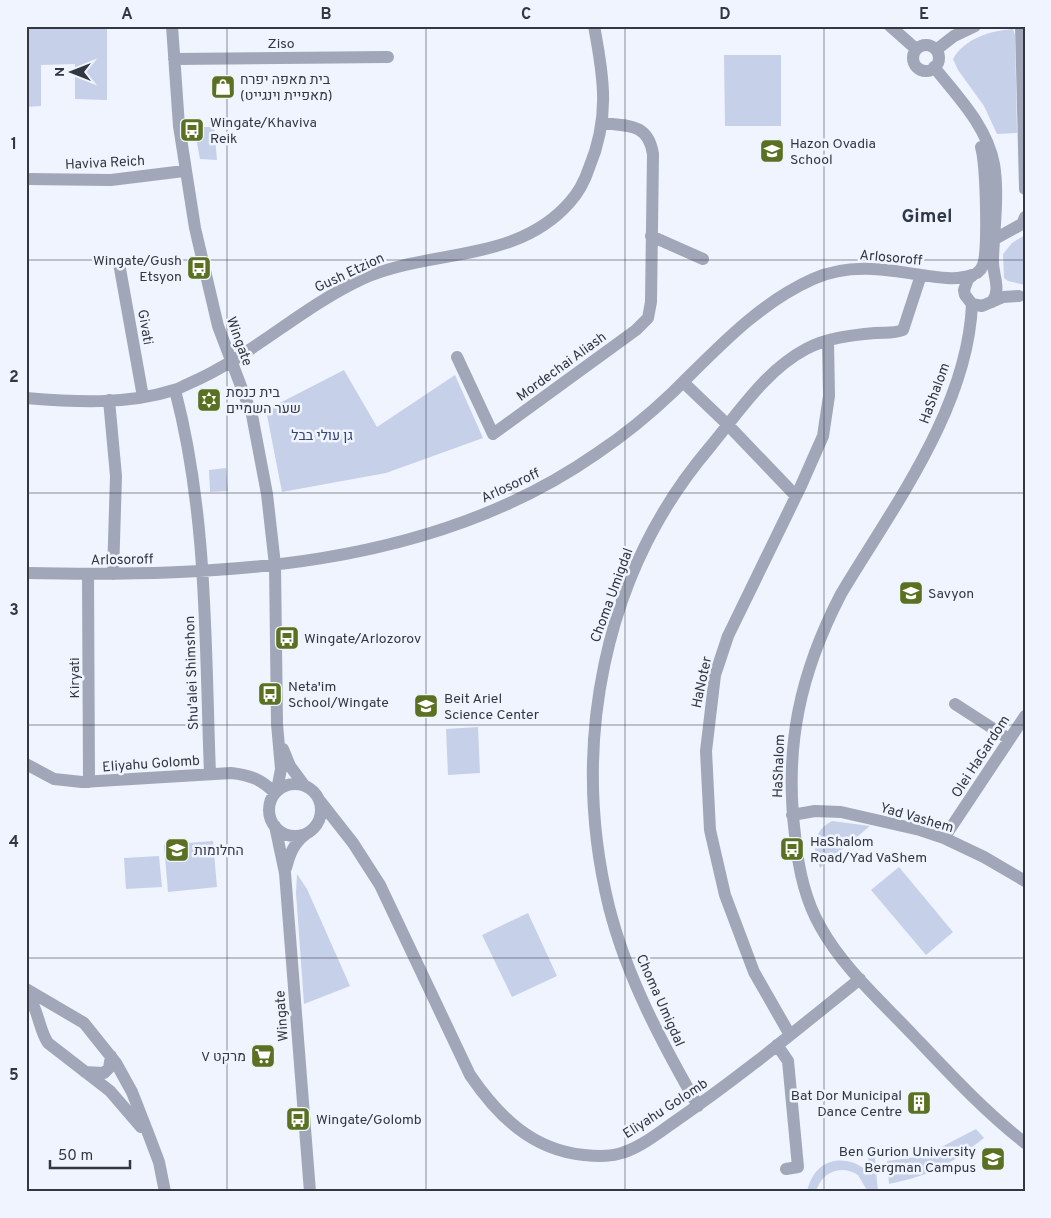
<svg xmlns="http://www.w3.org/2000/svg" width="1051" height="1218" font-family="Overpass,Heebo,sans-serif">
<rect width="100%" height="100%" fill="#f0f4fe"/>
<!-- green -->
<path fill="#c6d0e9" d="M26,26H107V100L75,99V64L41,65V106L26,107Z
M1013,29L1015,35L1017,133L997,134L984,106L958,70L953,59C965,38 990,31 1013,29Z
M724,55H781V126H725Z
M194,127H214L217,160L200,159Z
M1025,235V285L1008,281L1004,278L1003,254L1012,243Z
M344,370L377,427L455,375L483,438L386,473L282,492L266,410Z
M226,468L228,491L210,492L209,470Z
M478,727L480,773L448,775L446,729Z
M832,821L870,826L820,868C812,848 812,832 832,821Z
M213,841L217,887L168,892L164,845Z
M159,856L162,887L126,889L124,858Z
M899,867L953,932L926,955L871,890Z
M297,874L307,889L350,986L304,1004L296,893Z
M528,913L557,976L512,997L482,935Z
M976,1129L984,1138C950,1165 932,1175 889,1184L887,1161L924,1156Z
M874,1148L878,1192H868L858,1175C841,1164 821,1172 816,1192H807C814,1158 845,1152 869,1172L868,1149Z"/>
<g fill="none" stroke-linecap="round" stroke-linejoin="round">
<!-- minor -->
<path stroke="#a1a7b8" stroke-width="12" d="M172,26L179,126L195,228L218,326L252,415L267,494L275,565L277,724L281,769L277,790
M890,26L916,49
M1021,26L1025,189
M913 58a13 13 0 1 1 26 0a13 13 0 1 1-26 0Z
M936,50L954,36L975,26
M174,59L388,57
M934,67C957,96 987,126 994,164C999,194 994,228 993,259C992,274 1002,289 992,302
M26,179L111,180L184,171
M651,236L703,259
M993,240L1022,224L1025,217
M119,263L143,397
M977,273C979,271 981,270 982,267C989,255 986,164 981,147
M973,275L968,279L964,290L965,295L972,304L982,306L1003,297L1019,296
M972,304C968,408 893,507 841,594C800,673 784,746 795,835C798,867 804,898 820,926C843,968 881,1001 913,1035C949,1073 984,1111 1025,1143
M457,357L493,434L636,330L648,318L651,302L653,154C648,123 628,126 602,123
M683,382L728,425L796,496
M175,390C208,515 205,646 210,774
M26,398C74,402 127,405 174,390C179,389 183,386 188,384C251,357 300,308 362,279C431,248 516,264 570,202C579,192 585,180 589,168C610,118 604,78 594,26
M109,400L116,476L113,574
M26,573C220,577 431,569 596,454C623,436 649,415 673,392C716,350 757,304 813,279C848,263 885,269 921,275C938,277 955,281 972,275
M88,574L89,782
M955,704L1009,739
M283,749L290,766L304,785
M26,764L54,779L82,782L231,773C250,775 261,779 275,793
M269 810a26 26 0 1 1 52 0a26 26 0 1 1-52 0Z
M320,801L353,843L380,885L470,1075C498,1116 532,1150 584,1155C594,1156 607,1157 618,1154C639,1149 658,1133 677,1120C740,1077 800,1027 860,979
M792,815L815,811L841,812L920,830L944,838L984,857L1025,881
M275,826L285,873L310,1192
M944,838L1025,716
M286,868C290,853 294,843 306,834
M26,989L84,1023L116,1063L132,1092L148,1133L159,1162L165,1192
M26,995C39,1008 38,1028 48,1043L110,1091L141,1127
M790,1035L754,972L725,895L710,830L706,751L715,675L728,636L800,488L823,436L829,396L828,341
M777,1045L788,1061L798,1167L786,1169
M85,1072L104,1073L109,1068L111,1056
M698,1106C662,1043 627,978 609,907C570,747 602,574 710,447C738,413 766,370 806,349C826,338 852,335 875,333C885,332 893,334 903,330L921,275"/>
</g>
<!-- grid -->
<path fill="none" stroke="#333741" stroke-width="1" stroke-opacity="0.55" d="M227,26V1192M426,26V1192M625,26V1192M824,26V1192M26,260H1025M26,493H1025M26,725H1025M26,958H1025"/>
<!-- icons -->
<defs>
<symbol id="shop-square" viewBox="-11 -11 22 22"><rect x="-9" y="-9" width="18" height="18" rx="4" fill="#5a7122" stroke="#f0f4fe"/><path d="M-5-2.5h2.3a2.7 3.5 0 0 1 5.4 0H5L5.5 6h-11ZM-1.5-2.5h3a1.5 2.3 0 0 0-3 0Z" fill="#fff"/></symbol>
<symbol id="bus-square" viewBox="-11 -11 22 22"><rect x="-9" y="-9" width="18" height="18" rx="4" fill="#5a7122" stroke="#f0f4fe"/><path d="M-5-6H5V4H4V6H2V4H-2V6H-4V4H-5ZM-3.5-4V0h7V-4ZM-3.5 1.2v1.5H-2V1.2ZM2 1.2v1.5H3.5V1.2Z" fill="#fff"/></symbol>
<symbol id="school-square" viewBox="-11 -11 22 22"><rect x="-9" y="-9" width="18" height="18" rx="4" fill="#5a7122" stroke="#f0f4fe"/><path d="M0-5L7-2L0 1L-7-2ZM-4 1L0 2.5L4 1V4Q0 6-4 4Z" fill="#fff"/></symbol>
<symbol id="synagogue-square" viewBox="-11 -11 22 22"><rect x="-9" y="-9" width="18" height="18" rx="4" fill="#5a7122" stroke="#f0f4fe"/><path d="M0-6.5L5.6 3.2H-5.6ZM0 6.5L5.6-3.2H-5.6Z" fill="#fff"/></symbol>
<symbol id="supermarket-square" viewBox="-11 -11 22 22"><rect x="-9" y="-9" width="18" height="18" rx="4" fill="#5a7122" stroke="#f0f4fe"/><path d="M-6-5.5h2.5l.6 2H6L4.5 2H-2.5L-4.4-4H-6ZM-1.5 3.2a1.3 1.3 0 1 0 .1 0ZM3 3.2a1.3 1.3 0 1 0 .1 0Z" fill="#fff"/></symbol>
<symbol id="building-square" viewBox="-11 -11 22 22"><rect x="-9" y="-9" width="18" height="18" rx="4" fill="#5a7122" stroke="#f0f4fe"/><path d="M-4-6H4V6H1V3H-1V6H-4ZM-2.5-4.3h1.7v1.8h-1.7ZM.8-4.3h1.7v1.8H.8ZM-2.5-1h1.7V.8h-1.7ZM.8-1h1.7V.8H.8Z" fill="#fff"/></symbol>
<symbol id="university-square" viewBox="-11 -11 22 22"><rect x="-9" y="-9" width="18" height="18" rx="4" fill="#5a7122" stroke="#f0f4fe"/><path d="M0-5L7-2L0 1L-7-2ZM-4 1L0 2.5L4 1V4Q0 6-4 4Z" fill="#fff"/></symbol>
</defs>
<g fill-rule="evenodd">
<use href="#shop-square" x="209" y="73" width="28" height="28"/>
<use href="#bus-square" x="178" y="116" width="28" height="28"/>
<use href="#school-square" x="758" y="137" width="28" height="28"/>
<use href="#bus-square" x="185" y="254" width="28" height="28"/>
<use href="#synagogue-square" x="195" y="386" width="28" height="28"/>
<use href="#school-square" x="897" y="579" width="28" height="28"/>
<use href="#bus-square" x="273" y="624" width="28" height="28"/>
<use href="#bus-square" x="256" y="680" width="28" height="28"/>
<use href="#school-square" x="412" y="692" width="28" height="28"/>
<use href="#bus-square" x="778" y="835" width="28" height="28"/>
<use href="#school-square" x="163" y="836" width="28" height="28"/>
<use href="#supermarket-square" x="249" y="1042" width="28" height="28"/>
<use href="#building-square" x="905" y="1089" width="28" height="28"/>
<use href="#bus-square" x="284" y="1105" width="28" height="28"/>
<use href="#university-square" x="979" y="1145" width="28" height="28"/>
</g>
<g text-anchor="middle" stroke-width="5" stroke-linejoin="round" paint-order="stroke">
<!-- street labels -->
<g font-size="14" fill="#333741" stroke="#f0f4fe">
<text x="281" y="48">Ziso</text>
<text transform="translate(105 162) rotate(-3)" y="5">Haviva Reich</text>
<text transform="translate(891 257) rotate(5)" y="5">Arlosoroff</text>
<text transform="translate(349 272) rotate(-25)" y="5">Gush Etzion</text>
<text transform="translate(146 327) rotate(80)" y="5">Givati</text>
<text transform="translate(240 341) rotate(70)" y="5">Wingate</text>
<text transform="translate(561 366) rotate(-36)" y="5">Mordechai Aliash</text>
<text transform="translate(934 393) rotate(-70)" y="5">HaShalom</text>
<text transform="translate(510 485) rotate(-25)" y="5">Arlosoroff</text>
<text transform="translate(122 559) rotate(-1)" y="5">Arlosoroff</text>
<text transform="translate(611 595) rotate(-70)" y="5">Choma Umigdal</text>
<text transform="translate(191 673) rotate(-92)" y="5">Shu'alei Shimshon</text>
<text transform="translate(74 678) rotate(-90)" y="5">Kiryati</text>
<text transform="translate(701 682) rotate(-78)" y="5">HaNoter</text>
<text transform="translate(980 756) rotate(-57)" y="5">Olei HaGardom</text>
<text transform="translate(151 763) rotate(-4)" y="5">Eliyahu Golomb</text>
<text transform="translate(778 766) rotate(-88)" y="5">HaShalom</text>
<text transform="translate(917 817) rotate(16)" y="5">Yad Vashem</text>
<text transform="translate(661 1000) rotate(66)" y="5">Choma Umigdal</text>
<text transform="translate(281 1016) rotate(-94)" y="5">Wingate</text>
<text transform="translate(665 1108) rotate(-33)" y="5">Eliyahu Golomb</text>
</g>
<!-- poi labels -->
<g font-size="14" fill="#333741" stroke="#f0f4fe" text-anchor="start">
<text x="240" y="84">בית מאפה יפרח<tspan x="240" dy="16">(מאפיית וינגייט)</tspan></text>
<text x="210" y="127">Wingate/Khaviva<tspan x="210" dy="16">Reik</tspan></text>
<text x="790" y="148">Hazon Ovadia<tspan x="790" dy="16">School</tspan></text>
<text x="182" y="265" text-anchor="end">Wingate/Gush<tspan x="182" dy="16">Etsyon</tspan></text>
<text x="226" y="397">בית כנסת<tspan x="226" dy="16">שער השמיים</tspan></text>
<text x="928" y="598">Savyon</text>
<text x="304" y="643">Wingate/Arlozorov</text>
<text x="288" y="691">Neta'im<tspan x="288" dy="16">School/Wingate</tspan></text>
<text x="444" y="703">Beit Ariel<tspan x="444" dy="16">Science Center</tspan></text>
<text x="810" y="846">HaShalom<tspan x="810" dy="16">Road/Yad VaShem</tspan></text>
<text x="194" y="855">החלומות</text>
<text x="246" y="1061" text-anchor="end">V מרקט</text>
<text x="902" y="1100" text-anchor="end">Bat Dor Municipal<tspan x="902" dy="16">Dance Centre</tspan></text>
<text x="316" y="1124">Wingate/Golomb</text>
<text x="976" y="1156" text-anchor="end">Ben Gurion University<tspan x="976" dy="16">Bergman Campus</tspan></text>
</g>
<!-- park labels -->
<g font-size="14" fill="#344476" stroke="#f0f4fe">
<text x="322" y="440">גן עולי בבל</text>
</g>
<!-- district labels -->
<g font-size="19" font-weight="bold" fill="#30374a" stroke="#f0f4fe">
<text x="927" y="222">Gimel</text>
</g>
</g>
<!-- border -->
<rect width="1051" height="1218" fill="none" stroke="#f0f4fe" stroke-width="55"/>
<!-- north arrow -->
<g transform="translate(72 72) rotate(270)" stroke="#f0f4fe" stroke-width="4" paint-order="stroke">
<path d="M0-4L9 19L0 12L-9 19Z" fill="#333741"/>
<text y="-8" font-size="14" font-weight="bold" text-anchor="middle" fill="#333741">N</text>
</g>
<!-- scale -->
<path d="M50 1160v8h80v-8" fill="none" stroke="#333741" stroke-width="2.5"/>
<text x="58" y="1160" font-size="15" fill="#333741" stroke="#f0f4fe" stroke-width="4" paint-order="stroke">50 m</text>
<rect x="28" y="28" width="996" height="1162" fill="none" stroke="#333741" stroke-width="2"/>
<g font-size="16" text-anchor="middle" font-weight="bold" fill="#333741">
<text x="127" y="19">A</text>
<text x="326" y="19">B</text>
<text x="526" y="19">C</text>
<text x="725" y="19">D</text>
<text x="924" y="19">E</text>
<text x="14" y="149">1</text>
<text x="14" y="382">2</text>
<text x="14" y="615">3</text>
<text x="14" y="847">4</text>
<text x="14" y="1080">5</text>
</g>
</svg>
